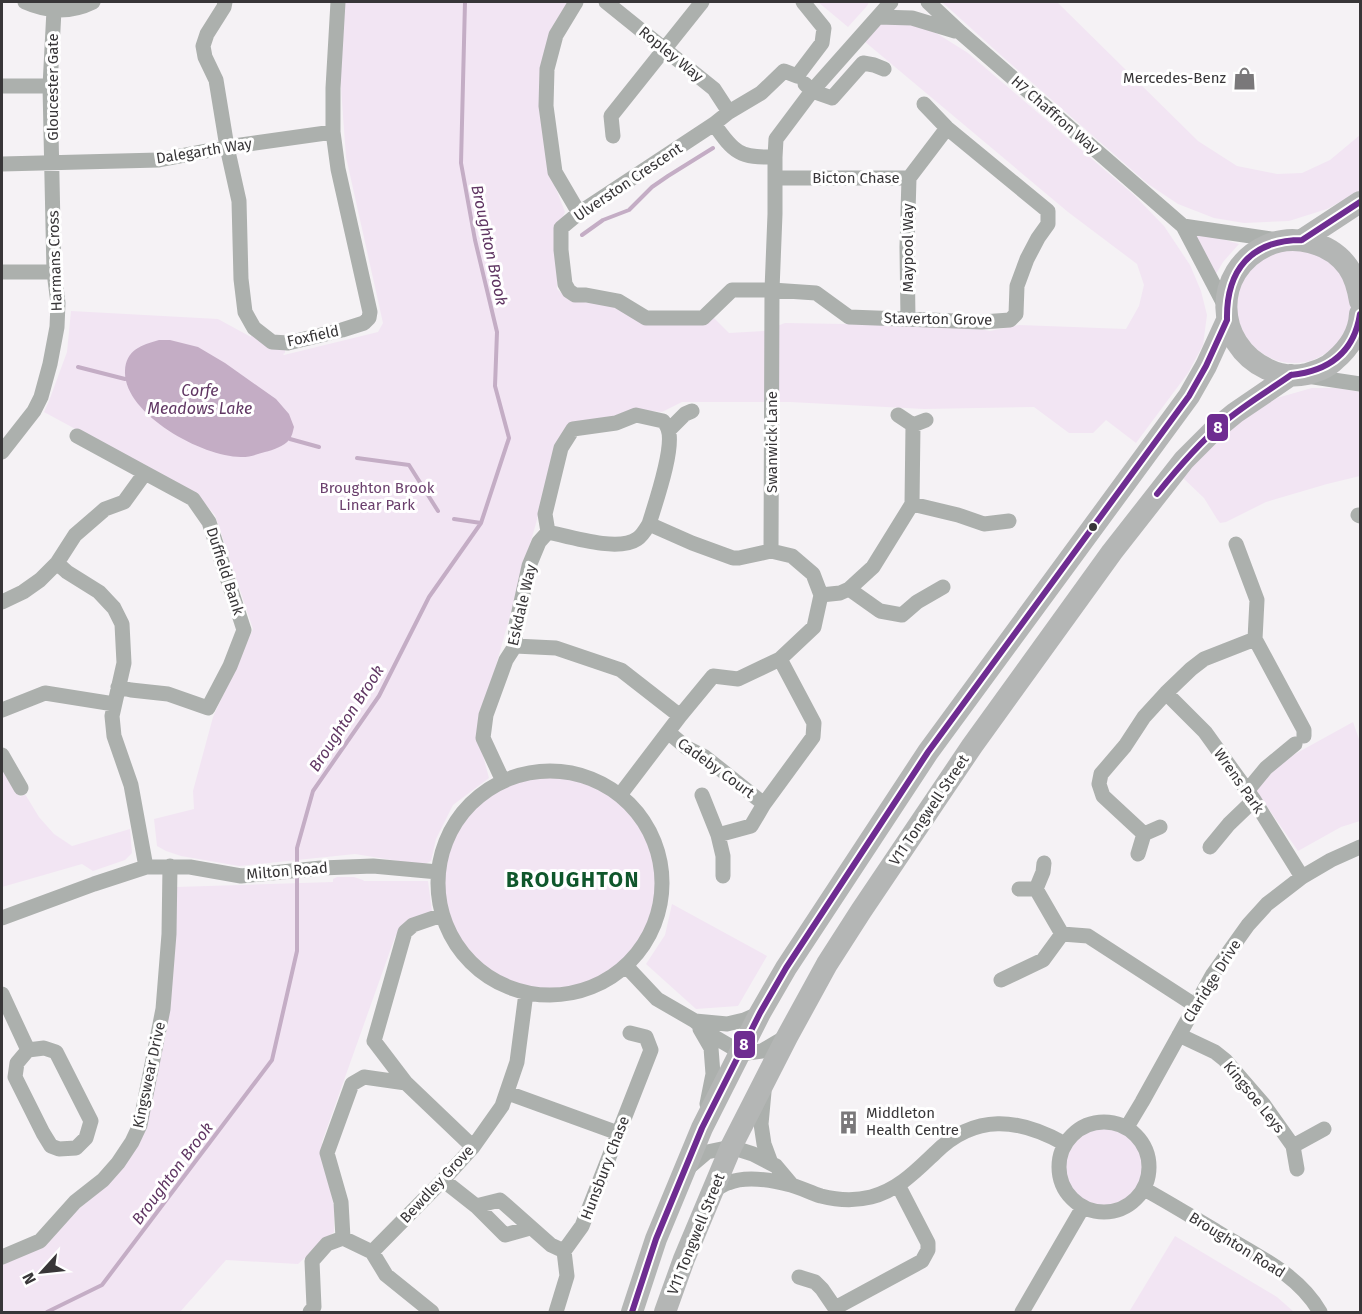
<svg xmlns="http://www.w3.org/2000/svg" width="1362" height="1314" font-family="'Fira Sans',sans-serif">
<rect width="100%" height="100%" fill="#f5f2f5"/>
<!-- green -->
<path fill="#f2e5f3" d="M344,2H573L552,33L550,173L565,212L557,231V289L569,300L622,307L648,324L713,317L729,333L764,331L785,323L965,326L990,331L1019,325L1126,329L1139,306L1144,285L1137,264L1068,212L864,41L879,24H907L933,31L968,53L1134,195L1164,226L1190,265L1201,291L1207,315L1203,345L1188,373L1136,443L1106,420L1093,433H1069L1034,407L924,409L790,402H682L662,412L640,410L616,419L572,423L558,445L477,733L489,778L453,805L436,839L431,861L423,865L355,854L239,866L181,856L166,851L157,846L154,819L194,809L193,791L213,717L253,629L215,515L197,495L44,412L49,401L67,352L71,311L218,319L251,337V335L285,349V353L283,354L284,355L378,332L383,323L346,157L340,74Z
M818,2H869L867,6L848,27Z
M942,2H1057L1198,141L1237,166L1277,174L1302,173L1330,160L1360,135V191L1327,209L1289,221L1244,223L1214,218L1178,204L1148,184L1004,58Z
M1189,229L1239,244L1223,262L1216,274Z
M1237 306a57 57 0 1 1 114 0a57 57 0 1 1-114 0Z
M1312,388H1337L1360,392V476L1327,484L1266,502L1226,522L1220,523L1217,519L1204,498L1182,477L1187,471L1242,419L1277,398Z
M1353,722L1360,742V821L1341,827L1298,851L1256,791L1275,769L1295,754Z
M2,765L20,797L25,794L39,817L54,834L72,846L130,829L132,853L125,860L93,871L82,864L2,887Z
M538,771C547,771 557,771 566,772C581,773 609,783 619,795C626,802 630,814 636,822C642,831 650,838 656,847C662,858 662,875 662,887C659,978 553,1027 482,971C470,962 459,951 452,937C449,931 445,923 443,917C441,907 444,890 445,880C446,867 448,853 451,840C452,836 452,830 453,826C459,812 489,787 503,781C514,776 527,774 538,771Z
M337,877H354L363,880L364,881H428L432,911L403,926L395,937L322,1142L325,1170L334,1206V1232L298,1264L226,1260L180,1312H2V1263L31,1249L106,1186L133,1151L176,887L333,882V879Z
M672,904L767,956L738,1006L696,1009L646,964L665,935Z
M1066 1167a38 38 0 1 1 76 0a38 38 0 1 1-76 0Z
M1175,1236L1277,1297L1294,1312H1129Z"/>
<!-- water -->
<path fill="#c4adc5" d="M159,340H170L198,347L225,363L276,399L289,414L294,427C293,431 292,437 289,440C284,446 273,450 265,452C258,454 250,457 242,457C204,458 123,414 125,371C126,350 141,345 159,340Z"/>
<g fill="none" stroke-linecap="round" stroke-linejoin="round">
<!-- stream -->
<path stroke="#c4adc5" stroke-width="4" d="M582,235L603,220L629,210L652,187L668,176L713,148
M78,367L125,379
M290,439L319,447
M357,458L409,465L438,511
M454,519L481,523
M297,866V848L313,791L379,696L429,597L481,523L509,438L495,386L497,332L475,240L461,163L465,2
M47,1312L102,1285L272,1060L297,951V873"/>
<!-- minor -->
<path stroke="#acb0ad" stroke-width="15" d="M25,2C47,12 71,13 93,2
M225,2L224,7L207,34L203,46L205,57L216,80L227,147L239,201L241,279L245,312L254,328L272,342L288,343L342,330L364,323L369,318L370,312L338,169L333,132V88L338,2
M576,2L556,35L547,69L546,106L555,172L579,213
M606,2L714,89L729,112
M803,2L824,28L822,43L797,76L784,71L761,93L729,112L714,124L579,213L561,228V250L565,284L569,291L575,295H586L618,301L646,318H703L732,290H772L816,293L849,317L982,322L1010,320L1016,314L1017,286L1027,259L1038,238L1048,224V211L947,128L924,104
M928,2L961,33L1183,226L1226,308
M878,17L912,18L955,31
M805,84L812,91L832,98L863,63L874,65L884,69
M2,86H50
M714,124C734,153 740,158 775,157
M613,136L611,116L702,2
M2,164L159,160L227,147L333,132
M775,178H909L947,128
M1183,226L1278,240
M2,272H54
M908,318L907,247L909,178
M1307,376L1360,384
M898,415L913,425
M669,430L685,414L692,411
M77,436L145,473
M2,452L34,411L41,397L50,364L57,327L58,303L54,272L50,86L54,10
M912,504L958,515L984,524L1009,521
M1358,515L1360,516
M649,524C646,529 642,536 637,539C618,552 571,537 548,532L545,514L561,448L573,429L616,423L636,415L663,421C665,423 667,426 668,429C675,448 655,504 649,524L692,543L733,558H739L771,551
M1236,544L1257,600L1255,639L1204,659L1191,669L1166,693L1205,732L1254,800L1302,877
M57,563L67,572L99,592L114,608L122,624L124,663L112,716L114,736L131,785L146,867
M849,589L880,611L902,615L917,602L943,587
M821,595L840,593L849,589L873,567L912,504L913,425L926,420
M2,602L23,592L40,580L57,563L75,535L105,509L124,502L145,473L193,499L209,522L244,630L230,666L208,708L168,694L131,690L118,687
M1255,639L1304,730V736
M515,646L556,648L621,670L680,716
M2,710L45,693L114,704
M668,732L687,748L705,757L764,804
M2,755L21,788
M438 883a112 112 0 1 1 224 0a112 112 0 1 1-224 0Z
M503,781L483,738L486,715L506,660L515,646L516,625L529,566L539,542L548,532
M1247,791L1266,768L1295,744
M620,795L680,716L713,676L738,679L780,659L814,627L821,595L813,574L792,556L771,551L772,290L775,214V157L776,139L812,91L891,2
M702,795L718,835L751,826L764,804L813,737L814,723L780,659
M1144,834L1103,796L1099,784L1101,774L1125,746L1144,717L1166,693
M718,835L723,856V876
M1210,847L1229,824L1254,800
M1138,854L1144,834L1160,827
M1044,863L1043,872L1036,889L1062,934
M1019,889H1036
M442,915L413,925L405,932L374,1041L406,1083L473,1147
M2,918L94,884L146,867H190L241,876L321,868L373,866L438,872
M626,966L657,999L695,1021L711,1035L740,1052L747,1053L762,1051L784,1038
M1001,980L1043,960L1062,934L1088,936L1196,1006
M2,994L28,1050
M695,1021L727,1024L744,1020L760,1013
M700,1029L711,1048L713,1074L707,1104
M1179,1035L1215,1052L1225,1060L1264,1105L1293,1146L1297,1169
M44,1048L56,1052L91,1121L86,1138L76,1148L59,1149L51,1146L43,1133L15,1077L17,1063L28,1050Z
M764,1092L761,1124L764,1144L771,1163
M508,1093L618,1133
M1059 1167a45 45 0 1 1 90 0a45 45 0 1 1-90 0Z
M1127,1127L1142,1102L1213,974L1248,925L1267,904L1302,877L1331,860L1360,847
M1293,1146L1324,1129
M687,1169L707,1152L731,1147L753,1154L776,1166L792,1185
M443,1180L476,1206L500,1200L551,1245L564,1251
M1144,1189C1168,1202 1192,1217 1216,1231C1253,1254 1298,1273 1320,1312
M712,1192C717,1189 722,1185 728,1183C747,1175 772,1180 791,1185C802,1188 811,1193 821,1196C837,1200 855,1201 871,1197C898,1190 916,1171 935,1153C975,1113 1019,1118 1065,1144
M476,1206L505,1235L530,1228
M343,1238L341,1202L327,1153L352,1084L364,1077L406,1083
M372,1252L386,1275L432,1312
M2,1257L40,1241L75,1202L103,1180L118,1163L132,1142L140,1125L163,1009L169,934L170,866
M799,1277L815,1282L822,1289L835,1308L922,1261L928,1250V1243L898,1185
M310,1312L314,1307L312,1261L327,1244L343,1238L372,1252L443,1180L473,1147L502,1106L517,1062L526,993
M556,1312L567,1276L564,1251L582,1226L651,1050L646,1037L630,1033
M1022,1312L1083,1207"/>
<!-- highway -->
<path stroke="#b4b6b5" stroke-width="22" d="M1302,240L1360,202
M1360,301C1358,289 1355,277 1348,267C1330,242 1293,233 1266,246C1212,271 1214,344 1267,369C1279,375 1293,377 1307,374C1317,371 1327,368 1335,360C1349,348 1359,333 1360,314
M632,1312L656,1239L702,1128L760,1013L786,968L928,752L1189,396L1206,366L1227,320
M665,1312L684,1259L731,1147L787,1037L827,964L861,911L972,746L1112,552L1184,460L1213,431L1235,413L1291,375"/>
<defs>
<path id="bus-1" d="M1302,240L1360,202
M1227,320C1226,270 1251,240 1302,240
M1291,375C1329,371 1354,353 1360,314
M1157,494C1177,469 1198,444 1223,423C1244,405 1268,391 1291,375
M632,1312L656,1239L702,1128L760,1013L786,968L928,752L1189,396L1206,366L1227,320"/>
</defs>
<!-- bus-1 casing -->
<use href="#bus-1" stroke="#fff" stroke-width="10"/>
<!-- bus-1 -->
<use href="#bus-1" stroke="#6e2c91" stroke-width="6"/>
</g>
<!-- icons -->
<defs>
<symbol id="shop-bare" viewBox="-9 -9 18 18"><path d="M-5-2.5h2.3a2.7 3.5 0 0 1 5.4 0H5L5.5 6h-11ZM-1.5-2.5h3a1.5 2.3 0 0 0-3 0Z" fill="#7a787a" stroke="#fff" stroke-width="2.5" paint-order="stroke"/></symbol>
<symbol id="building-bare" viewBox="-9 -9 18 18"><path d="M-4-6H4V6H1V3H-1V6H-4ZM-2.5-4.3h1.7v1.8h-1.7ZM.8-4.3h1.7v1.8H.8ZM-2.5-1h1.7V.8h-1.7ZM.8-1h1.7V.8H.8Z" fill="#7a787a" stroke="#fff" stroke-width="2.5" paint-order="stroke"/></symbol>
</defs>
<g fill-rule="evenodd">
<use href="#shop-bare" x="1228" y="62" width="33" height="33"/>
<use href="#building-bare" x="832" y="1106" width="33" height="33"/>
</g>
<!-- markers -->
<circle fill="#383638" stroke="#fff" stroke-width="2" cx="1093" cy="527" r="5"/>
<g text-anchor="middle" stroke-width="6" stroke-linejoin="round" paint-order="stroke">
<!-- street labels -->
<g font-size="15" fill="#383638" stroke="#fff">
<text transform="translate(671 54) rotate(39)" y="5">Ropley Way</text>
<text transform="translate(53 87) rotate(-90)" y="5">Gloucester Gate</text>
<text transform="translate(1055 115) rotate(41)" y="5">H7 Chaffron Way</text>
<text transform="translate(204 151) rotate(-9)" y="5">Dalegarth Way</text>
<text x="856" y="183">Bicton Chase</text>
<text transform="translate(628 182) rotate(-34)" y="5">Ulverston Crescent</text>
<text transform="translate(908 248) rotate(-90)" y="5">Maypool Way</text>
<text transform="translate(55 261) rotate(-92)" y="5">Harmans Cross</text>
<text transform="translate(938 319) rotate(1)" y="5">Staverton Grove</text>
<text transform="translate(313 336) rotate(-12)" y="5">Foxfield</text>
<text transform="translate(772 442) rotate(-90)" y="5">Swanwick Lane</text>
<text transform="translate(225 571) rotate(72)" y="5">Duffield Bank</text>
<text transform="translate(522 605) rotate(-77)" y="5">Eskdale Way</text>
<text transform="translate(716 768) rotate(36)" y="5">Cadeby Court</text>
<text transform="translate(1239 781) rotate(55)" y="5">Wrens Park</text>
<text transform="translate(929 810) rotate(-56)" y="5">V11 Tongwell Street</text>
<text transform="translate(287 871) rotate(-5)" y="5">Milton Road</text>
<text transform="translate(1212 981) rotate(-58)" y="5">Claridge Drive</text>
<text transform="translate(149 1075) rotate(-78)" y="5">Kingswear Drive</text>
<text transform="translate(1254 1097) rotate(51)" y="5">Kingsoe Leys</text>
<text transform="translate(605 1168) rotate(-69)" y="5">Hunsbury Chase</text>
<text transform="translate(437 1184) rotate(-47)" y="5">Bewdley Grove</text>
<text transform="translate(696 1234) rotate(-68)" y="5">V11 Tongwell Street</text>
<text transform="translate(1237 1245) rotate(32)" y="5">Broughton Road</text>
</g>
<!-- poi labels -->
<g font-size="15" fill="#383638" stroke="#fff" text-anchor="end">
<text x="1226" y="83">Mercedes-Benz</text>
<text x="866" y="1118" text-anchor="start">Middleton<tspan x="866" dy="17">Health Centre</tspan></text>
</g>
<!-- park labels -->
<g font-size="15" fill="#6b406d" stroke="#fff">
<text x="377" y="493">Broughton Brook<tspan x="377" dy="17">Linear Park</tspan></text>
</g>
<!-- water labels -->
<g font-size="16" font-style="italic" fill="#5f3562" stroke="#fff">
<text transform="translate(490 245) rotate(78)" y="6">Broughton Brook</text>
<text x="200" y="396">Corfe<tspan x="200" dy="18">Meadows Lake</tspan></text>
<text transform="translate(346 718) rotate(-57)" y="6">Broughton Brook</text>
<text transform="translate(172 1173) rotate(-53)" y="6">Broughton Brook</text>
</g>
<!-- district labels -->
<g font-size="21" font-weight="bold" letter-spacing="1.5" fill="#0f572b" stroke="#fff">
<text x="573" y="887">BROUGHTON</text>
</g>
</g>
<g stroke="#fff" stroke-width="2">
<rect x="1206" y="413" width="23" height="29" rx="6" fill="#6e2c91"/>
<rect x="733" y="1030" width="23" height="29" rx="6" fill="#6e2c91"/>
</g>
<g font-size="16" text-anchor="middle" font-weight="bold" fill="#fff">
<text x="1218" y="433">8</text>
<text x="744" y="1050">8</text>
</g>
<!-- border -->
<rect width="1362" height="1314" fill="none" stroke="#383638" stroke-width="6"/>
<!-- north arrow -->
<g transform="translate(42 1272) rotate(243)" stroke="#ffffff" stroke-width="4.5" paint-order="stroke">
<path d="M0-4.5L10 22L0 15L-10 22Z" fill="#383638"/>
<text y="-9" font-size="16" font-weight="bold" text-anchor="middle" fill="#383638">N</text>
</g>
</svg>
